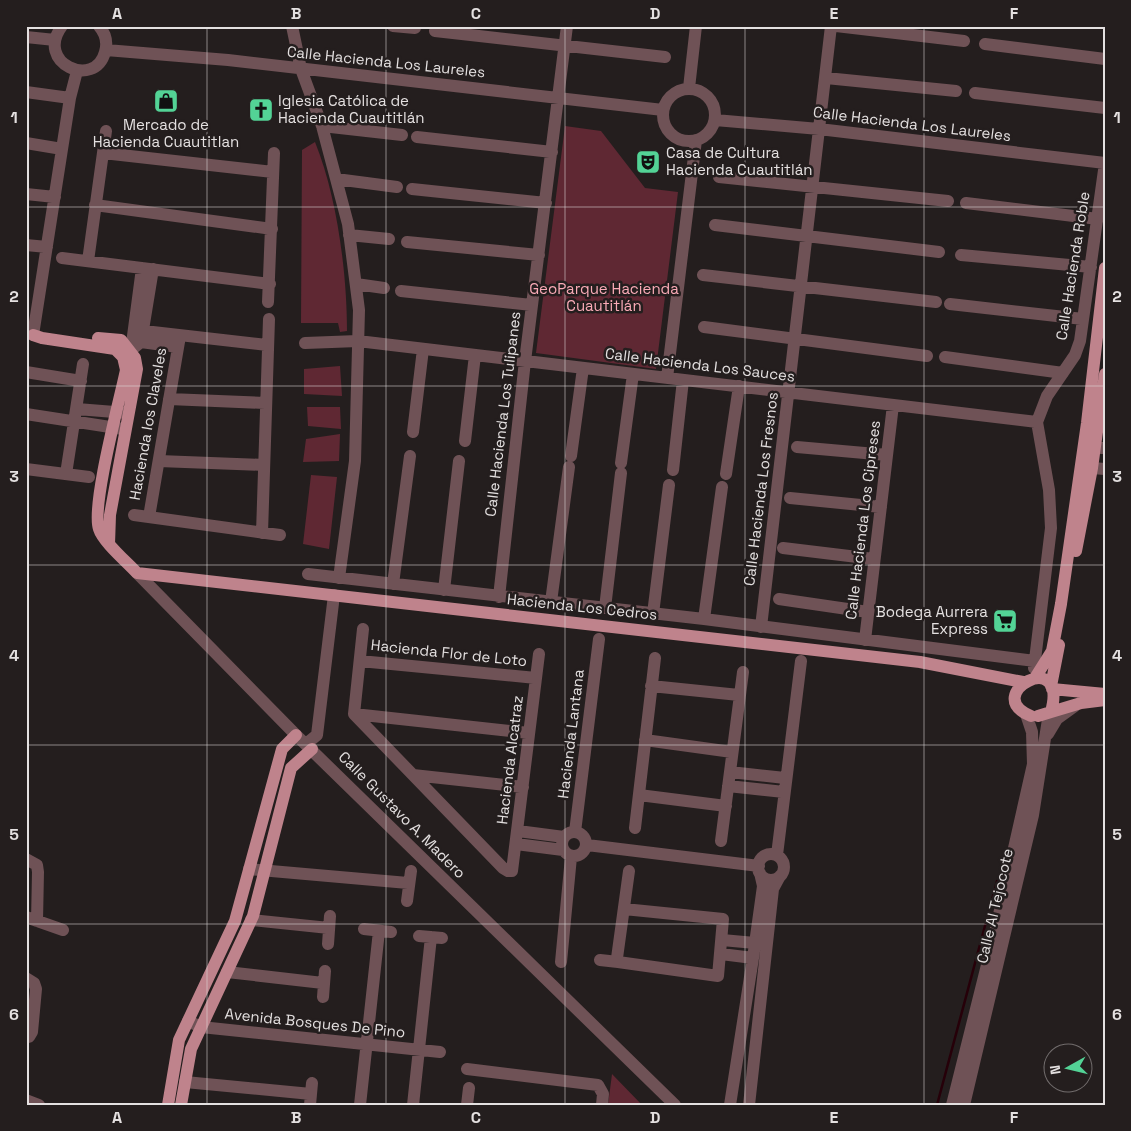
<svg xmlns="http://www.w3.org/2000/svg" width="1131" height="1131" font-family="'Space Grotesk',sans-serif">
<rect width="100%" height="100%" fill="#241e1e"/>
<!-- green -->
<path fill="#5f2833" d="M565,126L601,131L645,188L678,192L656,369L536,353Z
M315,142C337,196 347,273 347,331L340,332L338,323H301L302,150Z
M340,366L342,396L304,394V369Z
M307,407H340L341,429L308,426Z
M340,434L339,461L303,462L306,439Z
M311,475L337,477L329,549L303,544Z
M612,1074L642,1105H608Z"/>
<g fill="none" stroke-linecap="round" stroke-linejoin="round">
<!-- stream -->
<path stroke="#260009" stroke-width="2.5" d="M937,1105L997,881"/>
<!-- minor -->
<path stroke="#6f5256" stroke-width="12" d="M62,26C34,63 95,90 105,52C108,42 105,33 99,26
M292,26L301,69L322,126L348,224L359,310L355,461L339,578
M393,26L415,28
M836,26L964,41
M435,31L665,57
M26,37L55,40
M985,44L1105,59
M106,50L228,60L663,110
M826,78L956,91
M689,88L696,26
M663 115a26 26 0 1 1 52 0a26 26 0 1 1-52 0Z
M26,92L70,98
M975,93L1105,108
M715,120L819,129L1105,163
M322,126L402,135
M417,137L552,152
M26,143L62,149
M103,153L273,172
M719,177L948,201
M336,179L397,187
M412,189L546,203
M26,194L55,197
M966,203L1098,219
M95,205L272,229
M715,225L939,252
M349,235L389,239
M407,242L539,255
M26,245L47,247
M961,255L1091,267
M62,258L270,284
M88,261L106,131
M703,275L936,302
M356,284L384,288
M401,291L532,305
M268,302L274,153
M950,304L1083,319
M704,327L927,356
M144,331L267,345
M33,335L70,98L77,71
M141,342L178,347
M305,343L358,341L1037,422
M131,351L142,268
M123,357L141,342L153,269
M945,357L1063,373
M26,372L81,381
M667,378L696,140
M169,399L265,403
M77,409L127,413
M26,414L123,429
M413,432L423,349
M465,441L475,355
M797,447L887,455
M1094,448H1105
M571,456L583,368
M159,461L264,465
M621,463L633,374
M1092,468L1105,469
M26,469L89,477
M673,470L683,380
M66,474L83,364
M726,474L739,386
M790,498L881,507
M134,515L280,535
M149,517L180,336
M262,533L269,319
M783,548L874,559
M137,573L296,735L675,1105
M308,574L704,619L1035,661
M393,584L410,456
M444,590L459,461
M499,597L525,361L567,26
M779,599L868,612
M551,602L569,467
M605,608L621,473
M653,614L669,485
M704,619L722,487
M761,627L831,26
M865,640L893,405
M360,661L536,678
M1034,668L1051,528L1049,490L1037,422L1047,396L1075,355L1080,341L1105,163
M651,686L739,695
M354,714L503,868L508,871H512L539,654
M354,714L529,733
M354,714L363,629
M1048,734L1057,719L1075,706
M645,740L732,752
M306,744L317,735L334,595
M730,772L785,778
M413,775L523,787
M728,786L784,792
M639,795L726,806
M635,828L655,658
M518,831L564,837
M562 844a12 12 0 1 1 24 0a12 12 0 1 1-24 0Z
M575,832L599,639
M721,841L743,672
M516,844L563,850
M587,845L759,866
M758 867a13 13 0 1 1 26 0a13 13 0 1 1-26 0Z
M777,855L801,661
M26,859L37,865L38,872L37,921
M249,869L408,883
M407,901L411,871
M624,909L723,919L718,976L618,962L617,958L629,871
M26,917L63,930
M251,920L329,928
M364,929L391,932
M419,936L442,938
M722,940L755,943
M328,944L330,916
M721,954L753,958
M600,960L618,962
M561,962L571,857
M227,972L323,983
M26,978L34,983L36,989L32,1032L29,1037H26
M323,997L325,971
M188,1021L201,1027L440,1052
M467,1069L598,1085L603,1094L602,1105
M185,1082L311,1094
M26,1100L39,1105
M310,1105L312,1083
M360,1105L379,931
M413,1105L431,937
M467,1105L469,1088
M730,1105L753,958L763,886L760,873
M749,1105L773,889L780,876
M952,1105L993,941L1033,764L1032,732L1026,714
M964,1105L1033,815L1049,713"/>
<!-- major -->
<path stroke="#bf838c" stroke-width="12" d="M33,335L42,338L115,349L123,357L126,370C120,399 91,506 99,529C103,542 127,562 137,573L920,662L1023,682
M98,338L121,340L135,358L137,369L110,515L109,544
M1076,551L1092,468L1105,374
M1035,678L1052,651L1061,604L1087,423L1105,268
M1051,686L1059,645
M1052,689L1105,694
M1051,712L1081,703L1105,700
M1031,716C979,695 1069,645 1051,712L1038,716
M168,1105L179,1040L235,921L282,749L296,735
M181,1105L191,1049L253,916L291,768L312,749"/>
</g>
<!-- grid -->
<path fill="none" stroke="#e4e0e0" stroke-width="1" stroke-opacity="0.55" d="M207,26V1105M386,26V1105M565,26V1105M745,26V1105M924,26V1105M26,207H1105M26,386H1105M26,565H1105M26,745H1105M26,924H1105"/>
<!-- icons -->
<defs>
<symbol id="shop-square" viewBox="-11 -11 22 22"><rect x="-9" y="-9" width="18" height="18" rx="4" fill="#53d396" stroke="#241e1e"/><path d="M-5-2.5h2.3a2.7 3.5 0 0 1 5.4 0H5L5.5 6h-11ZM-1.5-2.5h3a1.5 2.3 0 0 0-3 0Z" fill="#111"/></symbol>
<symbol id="church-square" viewBox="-11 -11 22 22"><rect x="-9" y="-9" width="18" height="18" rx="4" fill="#53d396" stroke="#241e1e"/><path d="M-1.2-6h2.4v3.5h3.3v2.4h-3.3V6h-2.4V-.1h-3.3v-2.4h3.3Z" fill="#111"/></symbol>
<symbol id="theatre-square" viewBox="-11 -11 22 22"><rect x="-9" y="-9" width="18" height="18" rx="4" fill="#53d396" stroke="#241e1e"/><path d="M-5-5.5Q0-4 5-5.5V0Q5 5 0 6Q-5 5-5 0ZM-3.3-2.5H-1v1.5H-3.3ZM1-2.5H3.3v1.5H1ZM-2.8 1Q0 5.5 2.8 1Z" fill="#111"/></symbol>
<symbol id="supermarket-square" viewBox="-11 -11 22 22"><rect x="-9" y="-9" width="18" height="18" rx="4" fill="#53d396" stroke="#241e1e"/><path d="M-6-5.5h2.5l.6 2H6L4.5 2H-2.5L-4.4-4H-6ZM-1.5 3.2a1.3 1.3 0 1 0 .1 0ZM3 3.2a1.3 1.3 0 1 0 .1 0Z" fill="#111"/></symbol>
</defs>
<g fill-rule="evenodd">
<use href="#shop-square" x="152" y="87" width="28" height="28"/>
<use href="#church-square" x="247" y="96" width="28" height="28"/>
<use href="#theatre-square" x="634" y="148" width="28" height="28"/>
<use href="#supermarket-square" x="991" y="607" width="28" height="28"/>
</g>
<g text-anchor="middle" stroke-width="5" stroke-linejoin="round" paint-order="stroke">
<!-- street labels -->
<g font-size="15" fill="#e4e0e0" stroke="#241e1e">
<text transform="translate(386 62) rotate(6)" y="5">Calle Hacienda Los Laureles</text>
<text transform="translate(912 124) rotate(7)" y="5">Calle Hacienda Los Laureles</text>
<text transform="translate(1073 266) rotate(-81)" y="5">Calle Hacienda Roble</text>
<text transform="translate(700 365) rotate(7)" y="5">Calle Hacienda Los Sauces</text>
<text transform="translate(503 414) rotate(-83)" y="5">Calle Hacienda Los Tulipanes</text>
<text transform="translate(148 424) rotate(-80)" y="5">Hacienda los Claveles</text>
<text transform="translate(761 489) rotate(-83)" y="5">Calle Hacienda Los Fresnos</text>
<text transform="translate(863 520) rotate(-83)" y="5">Calle Hacienda Los Cipreses</text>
<text transform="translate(582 607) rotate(6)" y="5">Hacienda Los Cedros</text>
<text transform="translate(449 653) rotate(6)" y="5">Hacienda Flor de Loto</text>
<text transform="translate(571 734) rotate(-83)" y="5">Hacienda Lantana</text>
<text transform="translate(510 760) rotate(-83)" y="5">Hacienda Alcatraz</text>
<text transform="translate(402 815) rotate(45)" y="5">Calle Gustavo A. Madero</text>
<text transform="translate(995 906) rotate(-77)" y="5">Calle Al Tejocote</text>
<text transform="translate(315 1023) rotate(6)" y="5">Avenida Bosques De Pino</text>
</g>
<!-- poi labels -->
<g font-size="15" fill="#e4e0e0" stroke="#241e1e" text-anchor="start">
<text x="278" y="106">Iglesia Católica de<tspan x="278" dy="17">Hacienda Cuautitlán</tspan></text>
<text x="166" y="130" text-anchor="middle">Mercado de<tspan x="166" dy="17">Hacienda Cuautitlan</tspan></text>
<text x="666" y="158">Casa de Cultura<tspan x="666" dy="17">Hacienda Cuautitlán</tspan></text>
<text x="988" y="617" text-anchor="end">Bodega Aurrera<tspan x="988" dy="17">Express</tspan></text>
</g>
<!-- park labels -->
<g font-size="15" fill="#faabb7" stroke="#241e1e">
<text x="604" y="294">GeoParque Hacienda<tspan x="604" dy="17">Cuautitlán</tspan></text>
</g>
</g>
<!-- border -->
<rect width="1131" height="1131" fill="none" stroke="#241e1e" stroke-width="55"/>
<!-- north arrow -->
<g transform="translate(1068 1068) rotate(262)"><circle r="24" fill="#241e1e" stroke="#716c6c"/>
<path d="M0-4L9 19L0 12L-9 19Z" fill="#53d396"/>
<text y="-8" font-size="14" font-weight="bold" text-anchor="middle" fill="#e4e0e0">N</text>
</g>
<rect x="28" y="28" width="1076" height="1076" fill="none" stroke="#e4e0e0" stroke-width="2"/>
<g font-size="16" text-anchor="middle" font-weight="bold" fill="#e4e0e0">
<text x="117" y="19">A</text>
<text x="296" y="19">B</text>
<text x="476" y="19">C</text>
<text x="655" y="19">D</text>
<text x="834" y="19">E</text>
<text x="1014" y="19">F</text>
<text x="14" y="123">1</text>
<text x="1117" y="123">1</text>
<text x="14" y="302">2</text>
<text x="1117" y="302">2</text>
<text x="14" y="482">3</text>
<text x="1117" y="482">3</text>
<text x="14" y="661">4</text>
<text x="1117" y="661">4</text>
<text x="14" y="840">5</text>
<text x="1117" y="840">5</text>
<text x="14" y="1020">6</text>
<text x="1117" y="1020">6</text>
<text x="117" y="1123">A</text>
<text x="296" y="1123">B</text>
<text x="476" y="1123">C</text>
<text x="655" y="1123">D</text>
<text x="834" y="1123">E</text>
<text x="1014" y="1123">F</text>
</g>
</svg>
